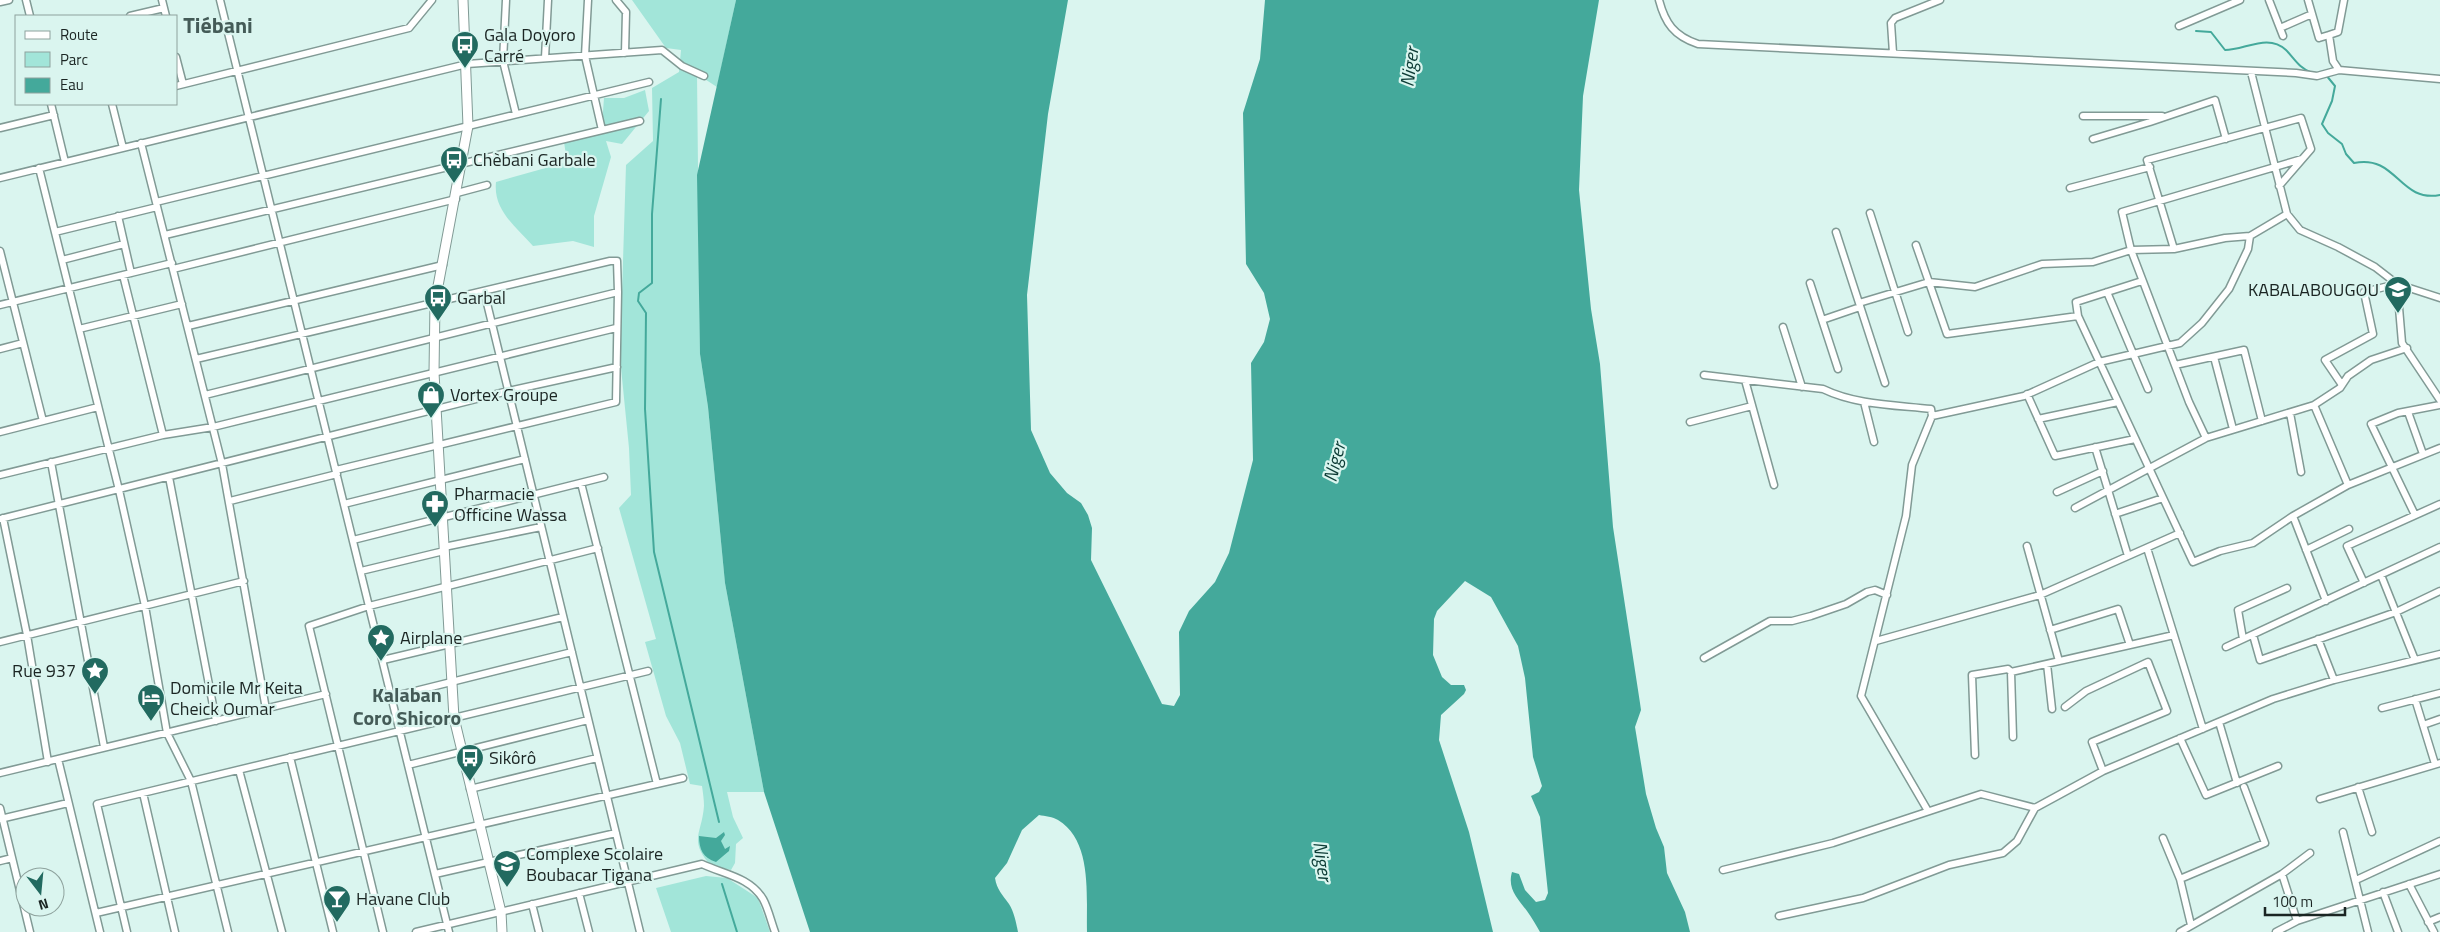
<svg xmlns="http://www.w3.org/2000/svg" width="2440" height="932" font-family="'Titillium Web',sans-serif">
<rect width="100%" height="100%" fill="#daf5ef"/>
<!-- green -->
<path fill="#a2e5d9" d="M632,0H736L717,87L697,74L700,354L708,407L725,583L764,792H727L733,817L743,838L736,844L735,863L731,870L711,866C688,840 702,834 704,806C704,800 703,793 702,786L690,784L680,743L666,716L645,642L656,639L619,508L631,495L629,448L620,358L626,165L653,141L652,88L679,72L681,50L666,48Z
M645,90L649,111L622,144L606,141L611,157L594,216V247L573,241L533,246C515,226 493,210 496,182L567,162L564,142L602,125L604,98H624Z
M706,876L727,878L758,898L770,932H671L656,888Z"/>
<!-- water -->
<path fill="#44a99b" d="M736,0H1068L1048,114L1027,295L1031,430L1050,473L1067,493L1081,503L1088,515L1092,528L1091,560L1162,704L1174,706L1180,695L1179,632L1189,611L1215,582L1229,553L1253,460L1251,363L1264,342L1270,319L1264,293L1246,264L1243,113L1260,59L1265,0H1599L1583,96L1579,190L1591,309L1600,364L1613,527L1640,703L1641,710L1635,727L1646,794L1656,828L1664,847L1667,873L1685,912L1690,932H1540C1536,925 1532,918 1527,911C1518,899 1507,889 1512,872L1519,874L1525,890L1536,902L1545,900L1548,893L1540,817L1531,796L1539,792L1542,786L1533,757L1525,678L1518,646L1491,597L1465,581L1437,611L1434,619L1433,655L1442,677L1451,685H1464L1466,690L1464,694L1441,715L1439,740L1469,832L1493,932H1087C1086,897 1093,841 1058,820C1053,817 1045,816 1039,815L1022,830L1007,863L995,878C997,890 1002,894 1009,904C1014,912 1016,922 1018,932H810L764,792L725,583L708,407L700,354L697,175Z
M724,832L725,835L721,841L725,849L730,846L729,851L716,862C703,858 699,849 699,836L716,838Z"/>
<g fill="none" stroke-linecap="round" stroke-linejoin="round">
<!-- stream -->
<path stroke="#44a99b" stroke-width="2" d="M2196,31L2211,32L2225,50C2245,50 2268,33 2286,50C2295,59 2298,67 2312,73
M2326,75L2335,86L2332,101L2322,124L2328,133L2342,144L2346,154L2354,163C2397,154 2399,203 2440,195
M661,99L652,214V283L639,293L638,301L646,313L645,409L654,552L719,822
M722,884L737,932"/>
<defs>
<path id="minor" d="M26,0L30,16
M162,0L166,16
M220,0L449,932
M506,0L503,61L516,114
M588,0L585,56L602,130
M616,0L626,12L625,53
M1659,0C1665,23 1674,36 1698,44L2296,73L2317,76L2339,70L2440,79
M2269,0L2283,36
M2308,0L2319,38L2329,35
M0,2L9,0
M130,16L164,8
M2179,26L2240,0
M2280,28L2312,14
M1893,53L1891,23L1895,18L1940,0
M176,57L183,84
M545,58L548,0
M2339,70L2333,61L2329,35L2338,32L2344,0
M2251,72L2287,214
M176,86L409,28L432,0
M51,104L65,162
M112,104L123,148
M2083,116H2162
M0,128L54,115
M2093,139L2150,122L2215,100L2226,139
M141,143L222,464L266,709
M39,168L119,490L145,606L167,733L191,781L228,932
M0,178L467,64L662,50L682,66L704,76
M2070,188L2150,167
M457,193L487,185
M156,202L649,82
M1870,213L1908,332
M118,216L131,273
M55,232L157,207
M1836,232L1885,383
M165,235L640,121
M1916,245L1947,334L2078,316
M2174,249L2147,160L2301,118L2311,149L2279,186
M0,251L43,421
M62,260L124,244
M173,269L456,199
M123,275L163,435
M2142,281L2076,302L2078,316L2193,562L2220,551L2253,543L2293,516L2348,485L2440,448
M1810,283L1838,369
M484,291L640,932
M2107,292L2148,389
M1859,303L1929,282L1975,287L2042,264L2093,262L2131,250L2174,249L2225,238L2250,236L2287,214L2300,230L2338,247L2375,267L2397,284L2440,298
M0,305L172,263
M1822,320L1860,307
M188,326L443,265
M1783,327L1802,387
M79,329L182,304
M0,349L23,343
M2214,357L2233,429
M196,359L610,261H617L618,292L616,402L336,470
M2175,365L2244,350L2262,421
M1704,375L1823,389C1856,405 1895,405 1931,409L1932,416L1912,465L1906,516L1861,696L1928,811
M1745,380L1774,485
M2342,385L2325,360L2373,334L2364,292L2397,284L2402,343L2440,400
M2027,394L2055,456L2135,439
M205,395L618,292
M1864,402L1874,442
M2314,405L2348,485
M2408,412L2423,454
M2290,413L2301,472
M1932,416L2024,396L2099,362L2180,343L2202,323L2229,289L2248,249L2250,236
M2038,419L2118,402
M1690,422L1752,406
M0,432L98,407
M2206,438L2189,402L2131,250L2122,212L2302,159
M2095,447L2128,556
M51,462L104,747
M0,475L163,435L213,427L616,328
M169,477L216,721
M581,483L657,784
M2057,492L2103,471
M230,501L337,474
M344,504L525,459
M2075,508L2206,438L2314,405L2340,388L2348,376L2371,360L2407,348
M2115,514L2163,498
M2415,515L2371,424L2398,413L2440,405
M2293,516L2326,601
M3,518L27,635L48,762
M0,519L508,391L617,367
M353,540L604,477
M2027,546L2059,661
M444,547L541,527
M2147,548L2203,729
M2306,550L2349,529
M361,571L444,551
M2381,575L2415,660
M2364,583L2347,546L2440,504
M2050,630L2118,609L2130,645
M2253,635L2260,660L2396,612L2440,591
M2243,639L2238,610L2287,588
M2318,639L2334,680
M1876,641L2040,595L2180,533
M0,642L244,581
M2226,647L2440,547
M1704,658L1770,621H1792L1811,616L1846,604L1867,592L1875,590L1887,595
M383,660L563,617
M2047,664L2052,709
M2011,672L2013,737
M391,697L572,652
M2415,699L2435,764
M2065,707L2086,691L2148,662L2167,711L2092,742L2103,771
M2382,708L2440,693
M2219,722L2237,783
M2423,725L2440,719
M2180,738L2206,795L2278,766
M1975,755L1972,675L2008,669L2011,672L2174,635
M290,757L333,932
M58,759L100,932
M408,765L588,720
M239,770L282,932
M0,773L326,694
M2358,787L2372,832
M470,789L597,758
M143,793L175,932
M2320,799L2440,763
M0,808L30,932
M0,819L68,803
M2343,832L2368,932
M2163,838L2180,879L2191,925
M0,861L12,858
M1723,870L1833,843L1981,794L2035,808
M435,874L616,833
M2282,874L2297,921
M2180,879L2265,843L2244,787
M2356,880L2440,841
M2409,884L2434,932
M2383,892L2398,932
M579,893L589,932
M532,904L539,932
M96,913L683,778
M1779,916L1863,898L1949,865L2003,853L2017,841L2035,808L2103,771L2273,699L2334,680L2440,654
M2428,922L2440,917
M127,932L97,804L648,671
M383,932L309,626L369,606L598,548
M416,932L702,864C723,874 750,877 763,899C768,908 771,921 775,932
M2180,932L2282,874L2310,853
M2276,932L2297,921L2440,874"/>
<path id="secondary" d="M463,0L468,126L435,302L434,373L454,718L501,912L502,932"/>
</defs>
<!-- minor casing -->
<use href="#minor" stroke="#819a95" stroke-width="9"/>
<!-- secondary casing -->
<use href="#secondary" stroke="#819a95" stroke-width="11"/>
<!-- minor -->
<use href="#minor" stroke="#fff" stroke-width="6"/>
<!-- secondary -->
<use href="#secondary" stroke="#fff" stroke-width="9"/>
</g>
<!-- icons -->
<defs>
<symbol id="bus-pin" viewBox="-11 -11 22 30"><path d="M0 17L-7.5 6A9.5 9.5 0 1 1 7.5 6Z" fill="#226a60" stroke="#daf5ef"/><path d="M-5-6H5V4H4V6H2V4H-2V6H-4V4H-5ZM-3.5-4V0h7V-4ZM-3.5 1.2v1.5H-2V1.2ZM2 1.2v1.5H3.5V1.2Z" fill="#fff"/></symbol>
<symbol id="school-pin" viewBox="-11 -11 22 30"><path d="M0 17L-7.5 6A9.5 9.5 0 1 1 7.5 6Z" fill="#226a60" stroke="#daf5ef"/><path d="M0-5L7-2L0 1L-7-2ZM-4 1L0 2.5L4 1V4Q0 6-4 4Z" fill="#fff"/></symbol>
<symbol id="shop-pin" viewBox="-11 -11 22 30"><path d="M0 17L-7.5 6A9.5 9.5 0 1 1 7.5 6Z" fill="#226a60" stroke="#daf5ef"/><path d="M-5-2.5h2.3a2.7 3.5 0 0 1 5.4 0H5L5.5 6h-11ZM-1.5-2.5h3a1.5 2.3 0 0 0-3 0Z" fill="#fff"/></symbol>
<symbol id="pharmacy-pin" viewBox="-11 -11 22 30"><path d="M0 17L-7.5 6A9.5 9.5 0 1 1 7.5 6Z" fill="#226a60" stroke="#daf5ef"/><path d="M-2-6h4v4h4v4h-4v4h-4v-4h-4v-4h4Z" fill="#fff"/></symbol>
<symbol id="sight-pin" viewBox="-11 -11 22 30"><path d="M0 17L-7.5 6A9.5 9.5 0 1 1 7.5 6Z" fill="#226a60" stroke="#daf5ef"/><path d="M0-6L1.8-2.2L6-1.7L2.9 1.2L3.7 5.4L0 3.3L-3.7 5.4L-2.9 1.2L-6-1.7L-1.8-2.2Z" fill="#fff"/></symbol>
<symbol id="hotel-pin" viewBox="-11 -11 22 30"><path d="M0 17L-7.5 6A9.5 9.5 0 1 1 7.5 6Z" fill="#226a60" stroke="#daf5ef"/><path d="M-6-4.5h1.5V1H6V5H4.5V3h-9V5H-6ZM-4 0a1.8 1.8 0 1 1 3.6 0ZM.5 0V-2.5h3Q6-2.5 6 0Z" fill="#fff"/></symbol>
<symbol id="bar-pin" viewBox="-11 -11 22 30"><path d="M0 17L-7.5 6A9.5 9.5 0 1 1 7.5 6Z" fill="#226a60" stroke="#daf5ef"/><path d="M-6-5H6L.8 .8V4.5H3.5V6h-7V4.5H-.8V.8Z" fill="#fff"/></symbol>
</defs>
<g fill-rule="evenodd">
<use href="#bus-pin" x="449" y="29" width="32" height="43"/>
<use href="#bus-pin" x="438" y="144" width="32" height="43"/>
<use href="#school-pin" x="2382" y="274" width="32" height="43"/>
<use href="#bus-pin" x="422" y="282" width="32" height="43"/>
<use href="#shop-pin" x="415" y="379" width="32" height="43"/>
<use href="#pharmacy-pin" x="419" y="488" width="32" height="43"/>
<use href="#sight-pin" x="365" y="622" width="32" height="43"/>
<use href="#sight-pin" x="79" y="655" width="32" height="43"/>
<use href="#hotel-pin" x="135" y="682" width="32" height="43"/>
<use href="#bus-pin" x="454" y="742" width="32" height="43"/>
<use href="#school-pin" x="491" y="848" width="32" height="43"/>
<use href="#bar-pin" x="321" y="883" width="32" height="43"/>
</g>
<g text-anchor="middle" stroke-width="4.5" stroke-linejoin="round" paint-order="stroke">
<!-- poi labels -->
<g font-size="18" fill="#1b2523" stroke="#daf5ef" text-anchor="start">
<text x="484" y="41">Gala Doyoro<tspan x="484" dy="21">Carré</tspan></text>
<text x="473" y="166">Chèbani Garbale</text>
<text x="2379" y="296" text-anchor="end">KABALABOUGOU</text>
<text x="457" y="304">Garbal</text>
<text x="450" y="401">Vortex Groupe</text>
<text x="454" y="500">Pharmacie<tspan x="454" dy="21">Officine Wassa</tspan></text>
<text x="400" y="644">Airplane</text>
<text x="76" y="677" text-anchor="end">Rue 937</text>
<text x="170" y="694">Domicile Mr Keita<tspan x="170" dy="21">Cheick Oumar</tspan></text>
<text x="489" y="764">Sikôrô</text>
<text x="526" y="860">Complexe Scolaire<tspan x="526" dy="21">Boubacar Tigana</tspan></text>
<text x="356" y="905">Havane Club</text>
</g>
<!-- water labels -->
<g font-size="19" font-style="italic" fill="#0c3b35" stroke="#daf5ef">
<text transform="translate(1409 67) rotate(-82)" y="7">Niger</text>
<text transform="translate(1334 462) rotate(-76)" y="7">Niger</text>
<text transform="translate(1323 861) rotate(82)" y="7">Niger</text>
</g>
<!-- quarter labels -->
<g font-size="20" font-weight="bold" fill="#445b57" stroke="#daf5ef">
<text x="407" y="702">Kalaban<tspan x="407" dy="23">Coro Shicoro</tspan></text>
</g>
<!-- district labels -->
<g font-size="22" font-weight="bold" fill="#445b57" stroke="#daf5ef">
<text x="218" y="33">Tiébani</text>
</g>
</g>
<!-- legend -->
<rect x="15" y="15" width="162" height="90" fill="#daf5ef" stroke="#8ea29d"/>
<rect x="25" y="31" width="25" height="8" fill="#ffffff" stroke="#8ea29d"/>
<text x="60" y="40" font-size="15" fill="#1b2523">Route</text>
<rect x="25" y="52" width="25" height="15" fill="#a2e5d9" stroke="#8ea29d"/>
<text x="60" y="65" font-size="15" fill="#1b2523">Parc</text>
<rect x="25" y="78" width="25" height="15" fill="#44a99b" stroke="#8ea29d"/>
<text x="60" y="90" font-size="15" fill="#1b2523">Eau</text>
<!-- north arrow -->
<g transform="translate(40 892) rotate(164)"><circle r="24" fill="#daf5ef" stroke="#8ea29d"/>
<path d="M0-4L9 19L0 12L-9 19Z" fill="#226a60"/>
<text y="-8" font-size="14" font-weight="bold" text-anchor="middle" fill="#1b2523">N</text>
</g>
<!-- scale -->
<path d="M2265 907v8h80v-8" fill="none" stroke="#1b2523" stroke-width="2.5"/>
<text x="2272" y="907" font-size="15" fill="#1b2523" stroke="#daf5ef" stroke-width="4" paint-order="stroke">100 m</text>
</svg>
